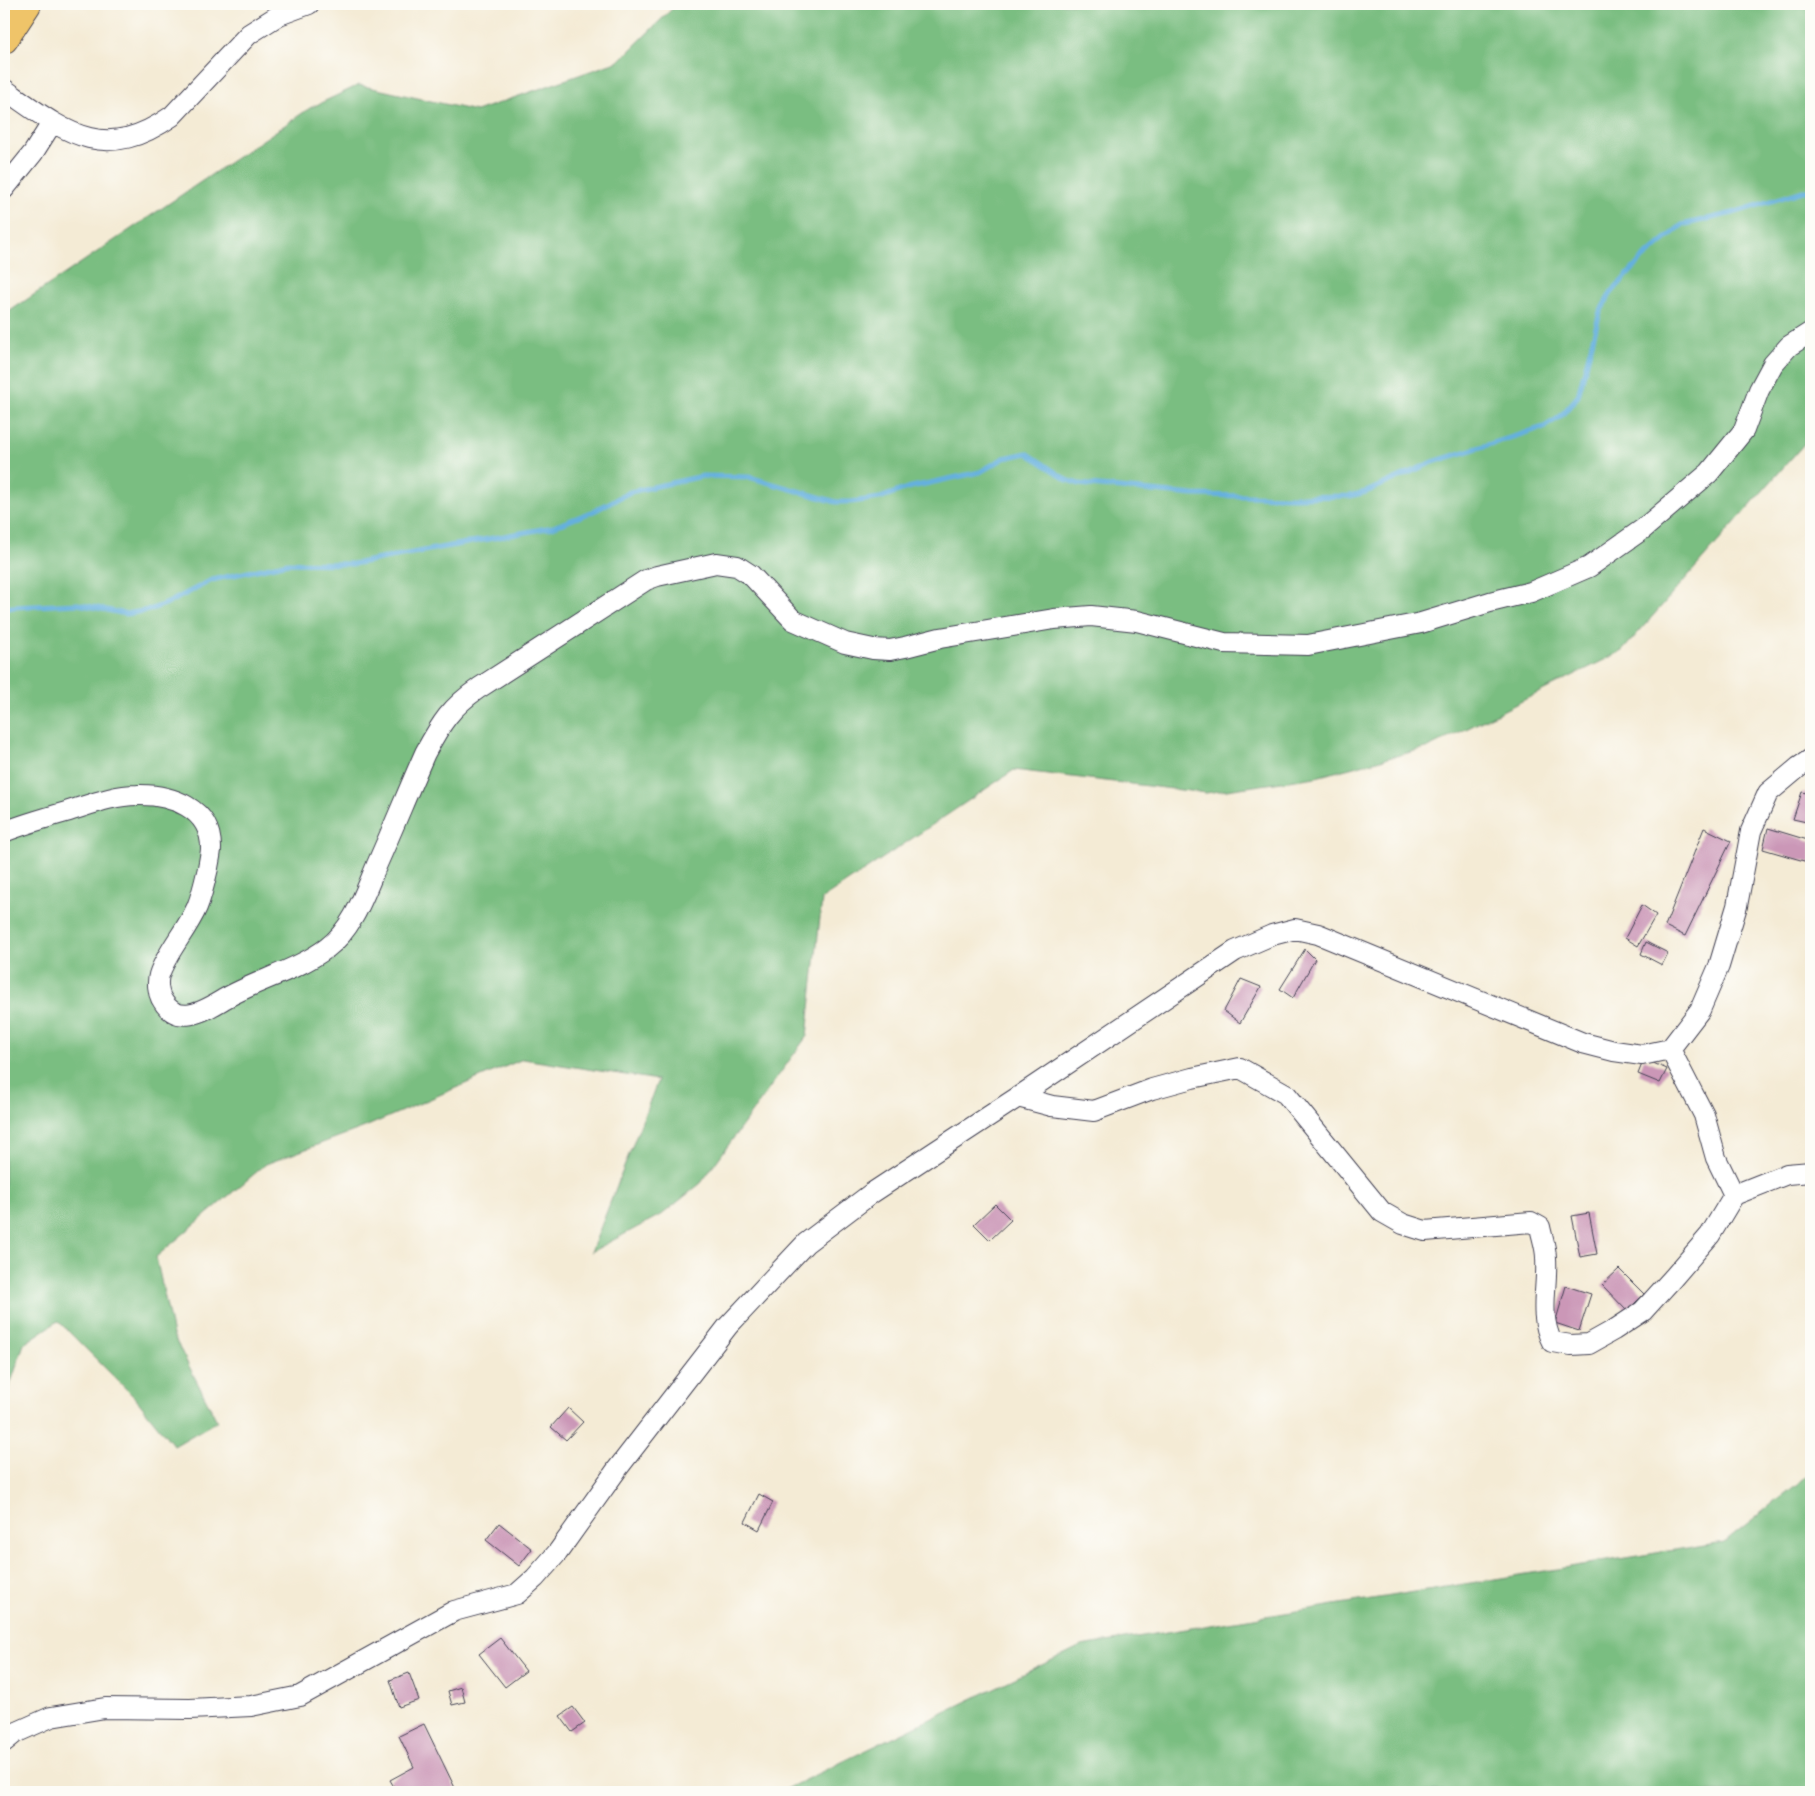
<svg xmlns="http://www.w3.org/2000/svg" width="1815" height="1796" font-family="Dekko,sans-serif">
<rect width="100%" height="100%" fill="#fdfcf7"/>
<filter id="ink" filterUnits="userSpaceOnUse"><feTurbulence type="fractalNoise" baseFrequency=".02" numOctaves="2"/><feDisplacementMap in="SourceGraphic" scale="10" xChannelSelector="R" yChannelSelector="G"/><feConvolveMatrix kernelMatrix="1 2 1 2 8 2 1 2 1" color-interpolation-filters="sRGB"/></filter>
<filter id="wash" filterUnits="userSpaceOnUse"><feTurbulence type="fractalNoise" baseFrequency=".0096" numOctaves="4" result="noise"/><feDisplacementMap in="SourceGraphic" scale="20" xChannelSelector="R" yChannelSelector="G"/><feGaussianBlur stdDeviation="1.12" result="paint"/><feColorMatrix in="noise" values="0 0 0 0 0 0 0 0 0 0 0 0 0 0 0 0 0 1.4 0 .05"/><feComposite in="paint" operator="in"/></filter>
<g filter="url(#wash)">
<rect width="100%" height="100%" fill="#f4ebd5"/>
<!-- forest -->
<path fill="#7abe81" stroke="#4e705e" d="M677,4H1811V436L1622,651L1430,747L1316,777L1206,793L1014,770L822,899L807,1036L701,1183L664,1213L591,1252L658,1080L523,1059L365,1127L266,1164L156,1257L173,1335L217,1421L174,1446L136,1399L58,1321L24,1344L7,1394L4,1395V315L310,108L359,85L476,111L619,61Z
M1811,1473V1792H780L1081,1646L1724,1542Z"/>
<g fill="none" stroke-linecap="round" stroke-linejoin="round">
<!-- stream -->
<path stroke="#65b0de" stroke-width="5" d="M4,609L13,607L78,604L126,614L149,610L168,603L212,580L288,563L353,564L553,527L594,511L630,492L703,476L749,477L836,502H851L880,498L907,488L980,472L1004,458L1027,453L1067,480L1079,484L1193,495L1294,497L1350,496L1366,492L1433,462L1544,427L1560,417L1578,396L1600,312L1611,293L1642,259L1682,225L1733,213L1803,191H1811"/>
</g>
<g id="blocks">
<!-- building -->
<path fill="#cb97b7" d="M1802,792L1811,794V823L1793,819Z
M1704,828L1731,841L1685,936L1665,926Z
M1768,828L1811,841V863L1763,849Z
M1642,905L1656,915L1638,946L1625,938Z
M1646,942L1668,953L1662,965L1641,954Z
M1305,949L1315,959L1293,998L1280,989Z
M1241,979L1261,987L1240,1023L1224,1011Z
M1644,1059L1667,1069L1660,1083L1638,1074Z
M995,1204L1011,1220L990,1240L974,1224Z
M1589,1213L1597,1254L1580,1257L1572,1216Z
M1619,1269L1644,1294L1627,1311L1602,1285Z
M1566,1286L1591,1294L1579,1331L1555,1323Z
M568,1408L583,1422L566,1440L551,1427Z
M759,1494L773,1502L759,1530L745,1522Z
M499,1523L532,1549L519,1566L486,1540Z
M500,1638L526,1671L505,1687L479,1654Z
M409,1673L419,1700L399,1707L390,1680Z
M461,1687L465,1702L452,1705L448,1691Z
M573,1707L585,1723L572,1732L560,1716Z
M424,1724L457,1792H426L425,1789L419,1792H397L390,1780L414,1767L399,1736Z"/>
</g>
</g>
<g filter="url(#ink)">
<use href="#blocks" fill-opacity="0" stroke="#424052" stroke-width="1"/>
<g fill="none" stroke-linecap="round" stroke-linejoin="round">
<defs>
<path id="minor" d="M4,89C64,131 102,165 172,116L249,34L279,15L309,4
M4,189L33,153L52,123
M4,832C24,824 45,818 66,812C89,805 113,795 137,795C171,794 211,808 211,848C211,854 209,861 208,868C205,881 202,895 197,907C187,930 166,953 159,975C157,982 158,992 161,998C177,1028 204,1011 224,999C257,980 296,971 327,948C354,928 365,892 378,862C394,826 409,789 425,753C441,723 451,707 479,688L646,580L657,576L716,563L737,566L751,575L793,620L845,643L873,649L890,650L905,647L940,638L1054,619L1091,616L1137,621L1224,643L1308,645L1421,623L1490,602L1531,592L1589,567L1643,529L1709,473L1744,430L1759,390L1773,364L1789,346L1811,332
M1018,1097L1052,1106L1094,1111L1152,1089L1192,1078L1240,1068L1286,1094L1382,1212L1403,1224L1425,1231L1531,1222L1540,1227C1542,1237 1546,1248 1546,1258C1548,1287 1538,1315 1552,1342L1571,1345L1589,1344L1614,1330L1643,1311L1673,1278L1710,1235L1734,1195L1787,1174L1811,1172
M1734,1195L1716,1158L1704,1115L1670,1049L1700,1010L1719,966L1737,906L1751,831L1768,793L1799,767L1811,759
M4,1742L15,1733L51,1717L105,1708L190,1709L251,1706L300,1696L454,1611L517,1594L535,1578L558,1552L618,1468L728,1326L806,1243L872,1193L1018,1097L1235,951L1272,935L1295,929L1318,934L1583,1043L1614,1051L1642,1055L1670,1049"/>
<path id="highway" d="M4,39L27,4"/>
</defs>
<!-- minor casing -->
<use href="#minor" stroke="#424052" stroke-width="22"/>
<!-- highway casing -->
<use href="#highway" stroke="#424052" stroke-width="30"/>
<!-- minor -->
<use href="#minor" stroke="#fff" stroke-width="20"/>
<!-- highway -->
<use href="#highway" stroke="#efc469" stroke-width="28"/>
</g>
</g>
<!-- margin -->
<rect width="1815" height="1796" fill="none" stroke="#fdfcf7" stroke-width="20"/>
</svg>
